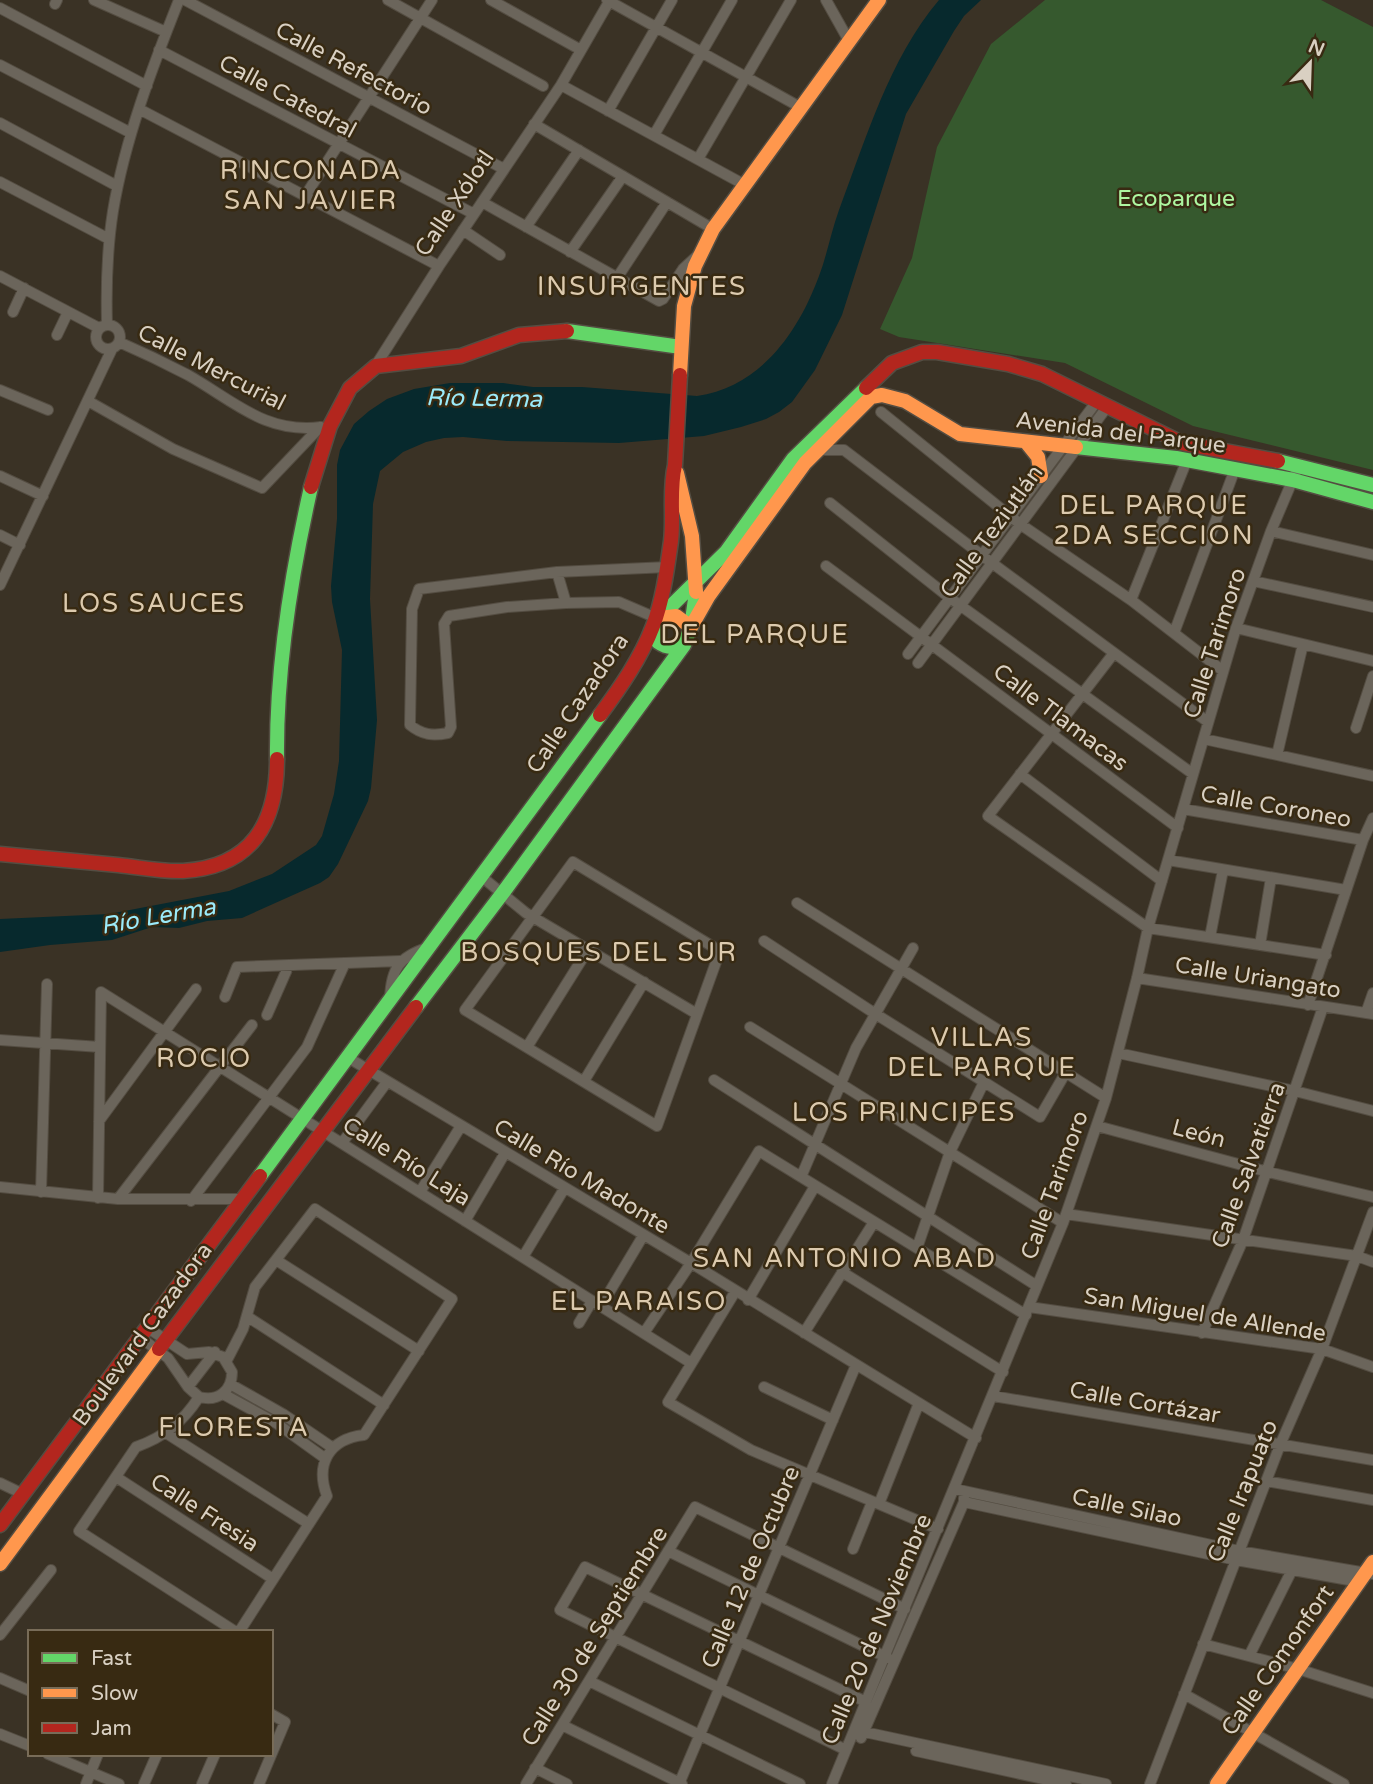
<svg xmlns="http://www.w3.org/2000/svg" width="1373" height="1784" font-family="'Varela Round',sans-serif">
<rect width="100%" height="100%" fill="#3a3225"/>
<!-- green -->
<path fill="#36592e" d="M1045,0H1321L1373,27V470L1193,426L1065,363L899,337L880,329L912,258L937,147L991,44Z"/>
<!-- water -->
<path fill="#07292d" d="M939,0H981L964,16L954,31L906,114L842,315L815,370L792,402L779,412L766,419L741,427L704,436L619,443L507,441L463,437L444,438L426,442L403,452L380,471L373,504L370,599L377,720L371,788L368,801L338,864L329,877L320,883L242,918L207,921L179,928L152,927L112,940L50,945L0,952V919L109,914L229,891L272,874L316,845L322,836L334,794L339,761L342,650L332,602L331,586L337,519V465L340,450L354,424L369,411L387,399L414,389L450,383H503L533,387H582L697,396C760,387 798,333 819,276C827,255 831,232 839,210C866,139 889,59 939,0Z"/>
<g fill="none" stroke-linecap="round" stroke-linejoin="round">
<defs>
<path id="street" d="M94,0L166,32
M185,0L504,169
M388,0L543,86
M491,0L581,50
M607,0L800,107
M826,0L849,41
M55,4L57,0
M0,8L147,86
M159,50L474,214
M0,65L131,133
M561,85L745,185
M139,109L439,266
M608,111L672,0
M0,123L117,186
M534,124L713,229
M654,135L732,0
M698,159L791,0
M0,182L109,239
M305,196L432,0
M482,202L659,301L663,299L683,269L697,256
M526,227L579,150
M463,230L500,255
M570,252L623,176
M0,276L99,328
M617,278L667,202
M13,312L24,288
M96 337a12 12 0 1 1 24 0a12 12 0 1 1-24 0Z
M107,325C106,287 107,249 113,211C125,139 152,68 179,0
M57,335L68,312
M119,342C142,352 165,363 188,375C234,401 265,434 321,427
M376,365L439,266L561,85L610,0
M0,390L48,410
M88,401L173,449L262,488L320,427
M881,412L1020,524L1131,600L1223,671
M816,450H844L992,563L1208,722
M0,476L43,496
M830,503L950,598L1193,774
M1271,531L1373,555
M0,535L20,545
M826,566L1178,828
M557,572L566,603
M1253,581L1373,607
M0,585L112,349
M1131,600L1187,460
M654,617L619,602L566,603L507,607L449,616L444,624L451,727L448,733C433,736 422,735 410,725L412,609L419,589L557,572L668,567
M1236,628L1373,661
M1174,633L1235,469
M1114,653L988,816L1148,928L1326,955
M908,654L1097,401
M918,663L1107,407
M1356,728L1373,676
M1204,739L1373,776
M1277,755L1303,644
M1020,774L1162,881
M1183,809L1363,840
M1168,860L1346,890
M573,862L720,951L657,1126L465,1010Z
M482,877L526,913L697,1014
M797,903L1106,1098
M1210,937L1223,870
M764,941L874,1013L1040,1117L1066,1072
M1260,945L1271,878
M1137,978L1373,1014
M101,992L691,1363
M225,997L237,967L400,961
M390,999C391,968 399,957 429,947
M1308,1005L1363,840L1373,818
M1366,1013L1373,993
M267,1015L289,965
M750,1027L1063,1223
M0,1040L100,1047
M527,1047L589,948
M1118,1053L1295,1091L1373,1111
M347,1057L691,1263L976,1438
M714,1080L1037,1286
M584,1081L644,982
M99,1121L196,989
M1097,1126L1268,1172L1373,1197
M342,1143L387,1082
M801,1177L856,1048L913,948
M0,1187L118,1199H244
M41,1192L47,984
M420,1192L461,1126
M98,1198L101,992
M118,1199L252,1025
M191,1201L307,1047L345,963
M1066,1214L1357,1256L1373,1262
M465,1221L505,1153
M917,1248L950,1152L984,1082
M523,1257L564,1189
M276,1260L419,1351
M842,1272L1003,1372
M735,1292L668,1402L751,1450L938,1529
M748,1300L815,1186
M601,1306L643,1236
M1029,1307L1322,1349L1373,1367
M248,1317L384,1405
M579,1323L592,1301
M644,1333L691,1263L759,1151L1026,1315
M804,1333L874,1222
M1202,1333L1243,1240L1323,1007
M141,1338L168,1358L188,1387L199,1397C218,1402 232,1391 232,1372L223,1357L209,1352L187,1354L148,1328
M227,1360L243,1329L255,1287L315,1209L452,1299L364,1435C329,1439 315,1464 327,1496L239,1632
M230,1384L283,1414L333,1448
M188,1387L215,1352
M764,1387L833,1420
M223,1394L276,1423L326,1459
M993,1396L1373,1460
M199,1397C183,1422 164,1437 136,1447L79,1531L236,1632
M166,1433L309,1524
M116,1477L273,1579
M1266,1481L1373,1500
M0,1483L23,1494
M955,1489L1239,1551L1373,1574
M964,1502L1236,1560L1360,1582
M879,1504L919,1403
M853,1549L872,1502
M668,1551L888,1658
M0,1635L51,1570
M1203,1644L1298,1669L1373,1693
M1249,1656L1292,1570
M0,1678L30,1691
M589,1681L800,1784
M1184,1694L1344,1784
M562,1725L682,1784
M860,1731L1106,1784
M0,1734L30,1746
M861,1738L964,1502V1498
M846,1750L560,1610L585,1567L866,1702
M916,1751L1066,1784
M48,1754L119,1784
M535,1768L567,1784
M86,1784L98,1754
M144,1784L157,1754
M202,1784L215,1754
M259,1784L285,1722L271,1714
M526,1784L695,1507L905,1609
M679,1784L856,1365
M832,1784L1063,1223L1106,1098L1137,978L1148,928L1236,628L1271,531L1299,465
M1150,1784L1280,1445L1322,1349L1373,1212"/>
<path id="fast" d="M567,331L681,347
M1076,447L1176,458L1293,480L1373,502
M1278,461L1373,485
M686,641C676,649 668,649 658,642L653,627L662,615L726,552L793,459L866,388
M277,759C276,668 291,575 311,487
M416,1007L502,894L684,645L691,627L696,592
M260,1176L600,715"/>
<path id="slow" d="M680,375L684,306L695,266L713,229L879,0
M1026,442L1038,457L1041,476
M677,473L692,536L696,592
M659,618L676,616L691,627L708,597L805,463L871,397L882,395L905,401L960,434L1076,447
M0,1564L159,1349
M1217,1784L1373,1562"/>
<path id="jam" d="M866,388L892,363L922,352H937L1008,364L1042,374L1182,443L1278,461
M311,487L330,426L350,388L376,366L461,356L519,335L567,331
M600,715C620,688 641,658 653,626C663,600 667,569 671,541C674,516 669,490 675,465L680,375
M0,854C39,858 79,861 118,865C139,867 162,872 183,871C252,867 277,823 277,759
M159,1349L416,1007
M0,1525L260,1176"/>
</defs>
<!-- street casing -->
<use href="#street" stroke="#544d42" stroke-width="12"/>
<!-- fast casing -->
<use href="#fast" stroke="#544d42" stroke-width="17"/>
<!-- slow casing -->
<use href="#slow" stroke="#544d42" stroke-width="17"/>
<!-- jam casing -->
<use href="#jam" stroke="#544d42" stroke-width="17"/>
<!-- street -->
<use href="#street" stroke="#6b655b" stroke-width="10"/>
<!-- fast -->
<use href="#fast" stroke="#63d668" stroke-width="14"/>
<!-- slow -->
<use href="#slow" stroke="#ff974d" stroke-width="14"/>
<!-- jam -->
<use href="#jam" stroke="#b3261e" stroke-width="14"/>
</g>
<g text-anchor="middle" stroke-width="5" stroke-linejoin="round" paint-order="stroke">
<!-- street labels -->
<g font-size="23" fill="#d9d0c2" stroke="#382a12">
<text transform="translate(354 68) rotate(28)" y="8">Calle Refectorio</text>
<text transform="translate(288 96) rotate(28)" y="8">Calle Catedral</text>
<text transform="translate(454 203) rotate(-56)" y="8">Calle Xólotl</text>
<text transform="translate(212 367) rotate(27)" y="8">Calle Mercurial</text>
<text transform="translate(1121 432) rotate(7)" y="8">Avenida del Parque</text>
<text transform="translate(991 531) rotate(-54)" y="8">Calle Teziutlán</text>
<text transform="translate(1214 643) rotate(-72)" y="8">Calle Tarimoro</text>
<text transform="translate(577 703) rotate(-56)" y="8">Calle Cazadora</text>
<text transform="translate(1061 717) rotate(37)" y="8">Calle Tlamacas</text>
<text transform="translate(1276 806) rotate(10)" y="8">Calle Coroneo</text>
<text transform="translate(1258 977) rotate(9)" y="8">Calle Uriangato</text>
<text transform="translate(1199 1133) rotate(15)" y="8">León</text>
<text transform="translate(407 1161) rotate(32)" y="8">Calle Río Laja</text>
<text transform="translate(1248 1165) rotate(-70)" y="8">Calle Salvatierra</text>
<text transform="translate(582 1176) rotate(31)" y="8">Calle Río Madonte</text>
<text transform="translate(1054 1185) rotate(-70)" y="8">Calle Tarimoro</text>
<text transform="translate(1205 1314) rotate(9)" y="8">San Miguel de Allende</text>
<text transform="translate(142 1334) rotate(-54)" y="8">Boulevard Cazadora</text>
<text transform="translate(1145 1402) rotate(10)" y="8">Calle Cortázar</text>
<text transform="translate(1242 1491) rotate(-68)" y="8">Calle Irapuato</text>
<text transform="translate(1127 1507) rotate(12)" y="8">Calle Silao</text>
<text transform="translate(205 1512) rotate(33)" y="8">Calle Fresia</text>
<text transform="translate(750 1567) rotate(-67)" y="8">Calle 12 de Octubre</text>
<text transform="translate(876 1629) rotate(-67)" y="8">Calle 20 de Noviembre</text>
<text transform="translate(594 1636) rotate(-58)" y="8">Calle 30 de Septiembre</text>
<text transform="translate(1277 1660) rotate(-55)" y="8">Calle Comonfort</text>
</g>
<!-- park labels -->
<g font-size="23" fill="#adf7a1" stroke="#382a12">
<text x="1176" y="206">Ecoparque</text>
</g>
<!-- water labels -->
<g font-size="24" font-style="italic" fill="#9bebfa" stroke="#382a12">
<text transform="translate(484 398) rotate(1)" y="8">Río Lerma</text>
<text transform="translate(158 916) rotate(-10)" y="8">Río Lerma</text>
</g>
<!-- quarter labels -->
<g font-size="26" letter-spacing="2" fill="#dccaae" stroke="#382a12">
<text x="311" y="179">RINCONADA<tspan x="311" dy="30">SAN JAVIER</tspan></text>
<text x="642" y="295">INSURGENTES</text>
<text x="1154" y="514">DEL PARQUE<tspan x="1154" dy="30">2DA SECCION</tspan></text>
<text x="154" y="612">LOS SAUCES</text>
<text x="755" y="643">DEL PARQUE</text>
<text x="599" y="961">BOSQUES DEL SUR</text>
<text x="982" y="1046">VILLAS<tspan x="982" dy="30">DEL PARQUE</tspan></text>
<text x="204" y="1067">ROCIO</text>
<text x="904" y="1121">LOS PRINCIPES</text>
<text x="845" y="1267">SAN ANTONIO ABAD</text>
<text x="639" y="1310">EL PARAISO</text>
<text x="234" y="1436">FLORESTA</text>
</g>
</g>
<!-- legend -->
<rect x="28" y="1630" width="245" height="126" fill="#382a12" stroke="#786c58" stroke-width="2"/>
<rect x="42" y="1653" width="35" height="10" fill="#63d668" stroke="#786c58" stroke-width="2"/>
<text x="91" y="1665" font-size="21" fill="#d9d0c2">Fast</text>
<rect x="42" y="1688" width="35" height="10" fill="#ff974d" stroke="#786c58" stroke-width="2"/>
<text x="91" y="1700" font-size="21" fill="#d9d0c2">Slow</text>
<rect x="42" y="1723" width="35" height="10" fill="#b3261e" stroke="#786c58" stroke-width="2"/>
<text x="91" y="1735" font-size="21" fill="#d9d0c2">Jam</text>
<!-- north arrow -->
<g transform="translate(1310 63) rotate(23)" stroke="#382a12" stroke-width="5" paint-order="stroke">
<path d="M0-5L12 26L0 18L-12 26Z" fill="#d9d0c2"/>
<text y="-10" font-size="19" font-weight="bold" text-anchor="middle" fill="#d9d0c2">N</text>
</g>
</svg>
